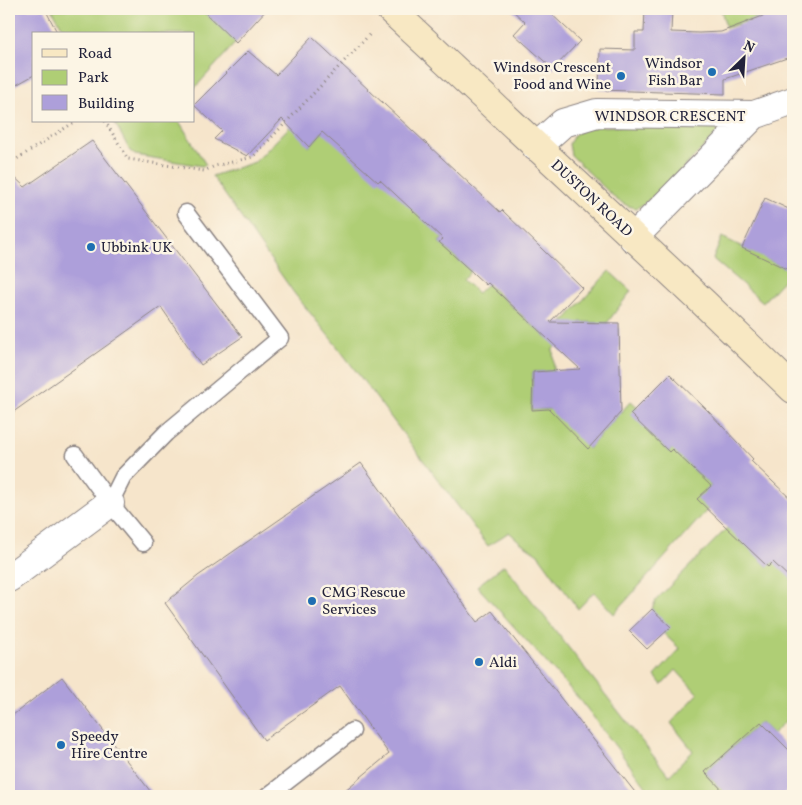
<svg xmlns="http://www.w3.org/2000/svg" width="802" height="805" font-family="Vollkorn,serif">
<rect width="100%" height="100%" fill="#fcf5e5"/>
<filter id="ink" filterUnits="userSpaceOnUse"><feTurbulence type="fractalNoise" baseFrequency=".02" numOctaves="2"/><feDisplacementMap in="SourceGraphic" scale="10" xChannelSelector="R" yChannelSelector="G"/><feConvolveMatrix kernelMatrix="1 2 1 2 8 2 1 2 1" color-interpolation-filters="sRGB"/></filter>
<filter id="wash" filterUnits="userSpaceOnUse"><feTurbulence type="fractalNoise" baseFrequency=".0096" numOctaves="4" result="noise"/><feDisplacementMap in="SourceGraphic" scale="20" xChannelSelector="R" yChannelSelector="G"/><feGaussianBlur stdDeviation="1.12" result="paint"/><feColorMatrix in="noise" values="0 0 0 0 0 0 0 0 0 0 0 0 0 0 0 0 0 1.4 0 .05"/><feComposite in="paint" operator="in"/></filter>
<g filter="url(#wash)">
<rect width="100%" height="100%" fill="#f6e5cb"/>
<!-- green -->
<path fill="#afce75" stroke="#687858" d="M52,9H201L227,33L239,39L194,89V34H66Z
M721,9H766L768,14L726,28Z
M324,92L309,147L322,132L401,157L455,226L439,242L471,271L463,280L478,293L487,284L548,339L609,271L631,291L607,323L580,322L553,349L554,371L533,372L532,410L595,407L588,449L631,401L656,424L650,434L669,452L708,411L684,460L711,486L698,499L708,509L614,614L594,592L578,609L538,554L520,542L509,532L488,546L340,350L294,293L212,176L255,162Z
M114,121H179L206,165L202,166L135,155L130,151Z
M714,123L718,131L711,140L666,185L644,204L636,208L628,206L617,200L571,155L569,144L574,135L587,127Z
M722,237L783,267L793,244V270L763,302L713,259Z
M742,513L751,550L768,567L793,540V565L786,573L793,581V714L773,734L761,722L705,772L728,796H653L582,702L477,586L504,565L669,776L693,751L671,723L698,694L676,670L662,685L655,676L680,649L664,634L652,609L656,600Z"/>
<g id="blocks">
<!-- building -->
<path fill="#ad9fda" d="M9,9H45L58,34H34V75L9,89Z
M201,9H267L236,43Z
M511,9H546L580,41L553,69L514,34L525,22Z
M645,9H672L671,32L699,33L721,32L781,9H785L787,15L793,13V56L725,79V94L599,90L600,49L635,50V32H644Z
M312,37L500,212L502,210L582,288L550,322L619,323L621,412L588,449L549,409L532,410L533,372L580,369L488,283L486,285L439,242L443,239L380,180L378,182L322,132L309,147L282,119L247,156L214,139L222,131L194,105L248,51L276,75Z
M92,141L242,337L201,365L161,307L9,415V172L25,187Z
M765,198L793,211V272L742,248Z
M670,374L708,411L753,459L751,461L793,501V581L773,562L768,567L697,499L711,486L672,449L669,452L630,414Z
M361,463L477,622L492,611L638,796H338L389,754L340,686L264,740L165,603L198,576Z
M652,609L671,627L647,649L629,631Z
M62,677L154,796H9V718Z
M761,722L793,754V785L782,796H728L705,772Z"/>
</g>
</g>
<g filter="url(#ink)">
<use href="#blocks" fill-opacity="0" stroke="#8c8483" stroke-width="1"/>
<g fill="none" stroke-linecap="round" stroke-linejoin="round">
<defs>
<path id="lane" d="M75,455L110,503L143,543
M110,503L123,477L166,433L280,338L186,213
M268,796L352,731"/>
<path id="street" d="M536,147L563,123L597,113L754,115
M633,238L754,115L793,101
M9,578L110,503"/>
<path id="secondary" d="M390,9L705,304L793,389"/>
</defs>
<!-- lane casing -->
<use href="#lane" stroke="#8c8483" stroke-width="19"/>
<!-- street casing -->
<use href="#street" stroke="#8c8483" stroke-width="30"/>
<!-- secondary casing -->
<use href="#secondary" stroke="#8c8483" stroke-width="30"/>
<!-- path -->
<path stroke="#8c8483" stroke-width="3" stroke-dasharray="1 4" stroke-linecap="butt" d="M105,121L128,159L204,171L215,166L253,157L371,33
M9,164L76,121"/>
<!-- lane -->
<use href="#lane" stroke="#fff" stroke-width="16"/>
<!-- street -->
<use href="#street" stroke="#fff" stroke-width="28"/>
<!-- secondary -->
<use href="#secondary" stroke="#f8e8c3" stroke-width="28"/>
</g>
</g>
<!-- markers -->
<g fill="#1f6fb2" stroke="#fcf5e5" stroke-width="2">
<circle cx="712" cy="72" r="5"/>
<circle cx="621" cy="76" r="5"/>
<circle cx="91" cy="247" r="5"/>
<circle cx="312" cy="601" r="5"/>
<circle cx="479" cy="662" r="5"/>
<circle cx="61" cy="745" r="5"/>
</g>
<g text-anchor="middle" stroke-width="5" stroke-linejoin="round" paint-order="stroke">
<!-- poi labels -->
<g font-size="15" fill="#22223b" stroke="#fcf5e5" text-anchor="start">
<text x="702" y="68" text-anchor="end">Windsor<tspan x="702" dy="17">Fish Bar</tspan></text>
<text x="611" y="72" text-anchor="end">Windsor Crescent<tspan x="611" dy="17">Food and Wine</tspan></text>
<text x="101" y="252">Ubbink UK</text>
<text x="322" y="597">CMG Rescue<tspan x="322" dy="17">Services</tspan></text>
<text x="489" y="667">Aldi</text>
<text x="71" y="741">Speedy<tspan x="71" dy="17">Hire Centre</tspan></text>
</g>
<!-- street labels -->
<g font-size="15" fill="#22223b" stroke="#fcf5e5">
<text x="670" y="121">WINDSOR CRESCENT</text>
<text transform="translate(592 198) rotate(43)" y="5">DUSTON ROAD</text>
</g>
</g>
<!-- margin -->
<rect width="802" height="805" fill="none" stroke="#fcf5e5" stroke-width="30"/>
<!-- legend -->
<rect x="32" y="32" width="162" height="90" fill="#fcf5e5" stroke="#a5a1a1"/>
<rect x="42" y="49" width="25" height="8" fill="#f8e8c3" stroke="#a5a1a1"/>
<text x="78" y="58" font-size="15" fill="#22223b">Road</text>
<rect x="42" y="70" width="25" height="15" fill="#afce75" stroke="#a5a1a1"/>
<text x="78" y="82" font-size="15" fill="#22223b">Park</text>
<rect x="42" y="95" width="25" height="15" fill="#ad9fda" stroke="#a5a1a1"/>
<text x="78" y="108" font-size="15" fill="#22223b">Building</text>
<!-- north arrow -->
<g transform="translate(744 58) rotate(25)" stroke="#fcf5e5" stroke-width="4" paint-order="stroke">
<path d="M0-4L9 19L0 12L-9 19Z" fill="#22223b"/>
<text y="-8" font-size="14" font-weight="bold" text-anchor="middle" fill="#22223b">N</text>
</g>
</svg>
